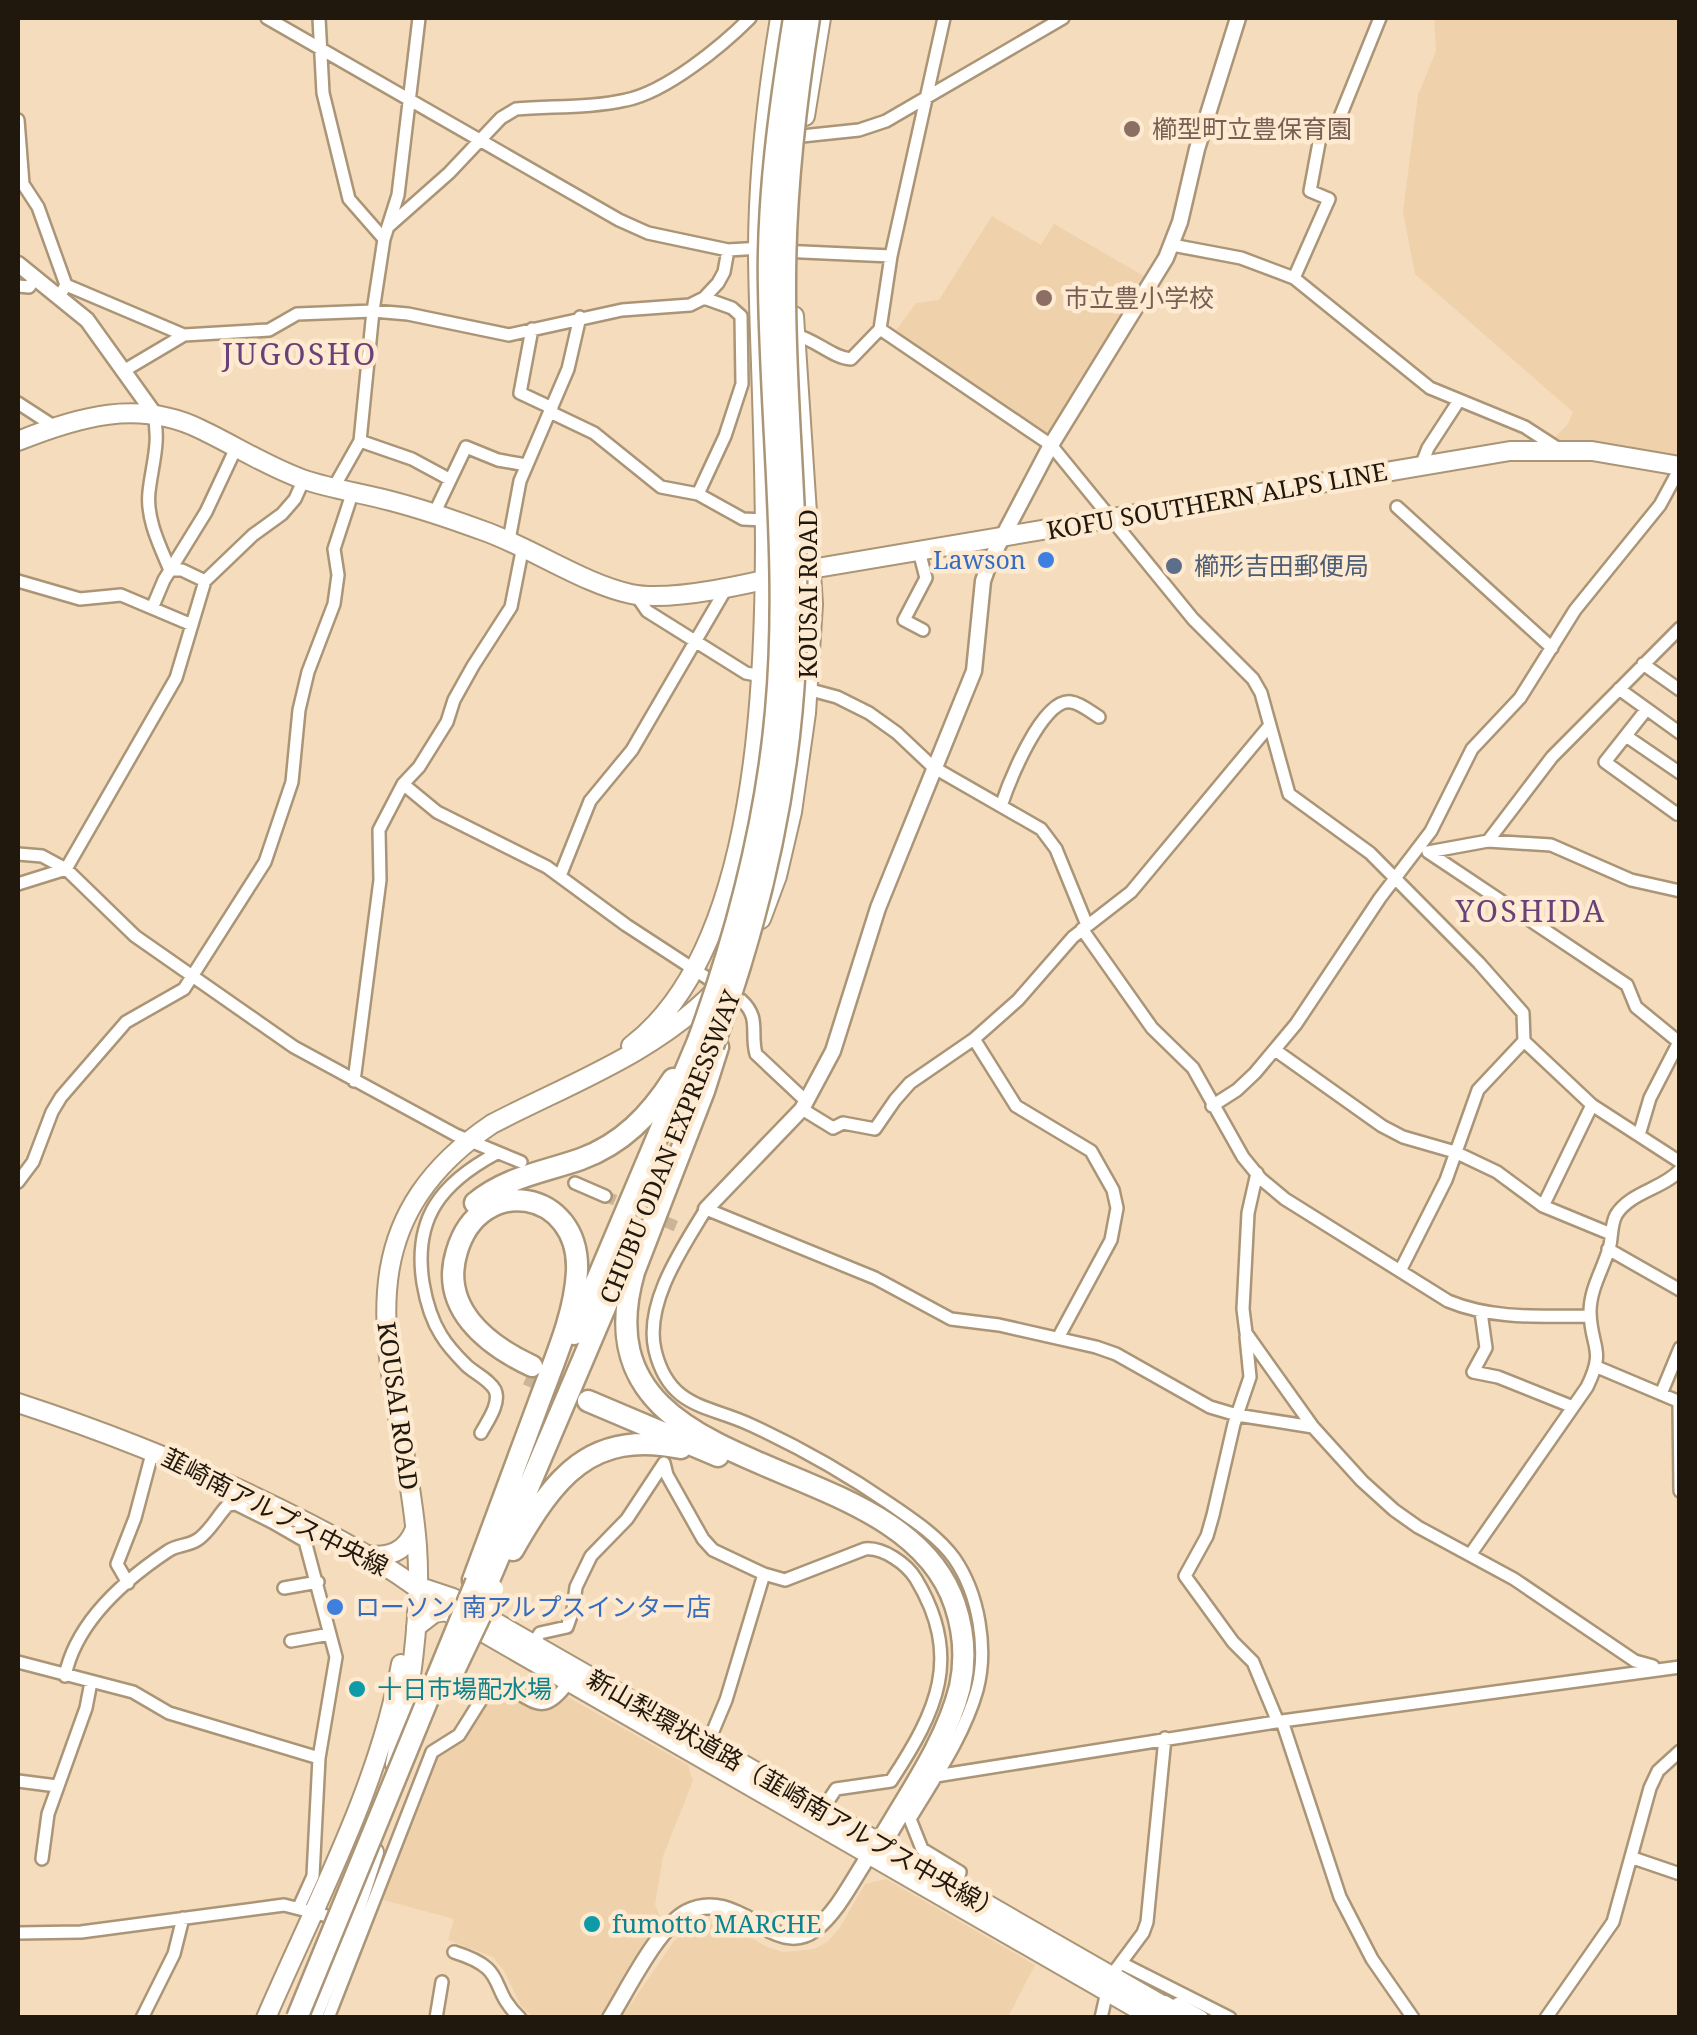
<svg xmlns="http://www.w3.org/2000/svg" width="1697" height="2035" font-family="'Noto Serif','Noto Sans JP',serif">
<rect width="100%" height="100%" fill="#f4dcbc"/>
<!-- built -->
<path fill="#efd2ac" d="M1434,18H1679V461L1553,439L1568,424L1573,412L1415,274L1403,212L1418,95L1436,51Z
M992,216L1041,245L1054,224L1149,279L1053,434H1045L895,332L916,303L939,300Z
M498,1694L510,1696L540,1710L556,1706L566,1696L688,1765L693,1781L663,1856L655,1905L661,1919L599,2017H533L521,2006L504,1971L493,1957L448,1940L454,1919L380,1899L431,1763L466,1735L484,1703Z
M886,1879L1035,1965L1008,2017H622L674,1941L687,1930L716,1923L730,1926L767,1947L783,1952L814,1949L827,1942L839,1929L865,1884Z"/>
<g fill="none" stroke-linecap="round" stroke-linejoin="round">
<!-- minor-tunnel -->
<path stroke="#cab599" stroke-width="11" stroke-dasharray="11 5.5" stroke-linecap="butt" d="M605,1196L678,1227"/>
<!-- motorway-tunnel -->
<path stroke="#cab599" stroke-width="20" stroke-dasharray="20 10" stroke-linecap="butt" d="M527,1375L582,1399"/>
<defs>
<path id="minor" d="M267,18L619,220L648,233L728,250L762,248
M319,18L323,93L349,199L384,239
M944,18L891,256L880,329L1051,445L1193,619L1253,679L1261,693L1289,794L1370,853L1479,963L1523,1013L1524,1041L1478,1090L1446,1180L1400,1271
M18,120L23,184L38,207L66,285L60,295
M802,136L859,130L886,121L1063,18
M388,227L449,173L501,118L516,109C552,106 591,108 626,100C666,92 722,46 750,18
M1172,245L1241,258L1294,278L1430,388L1525,427L1559,449
M781,251L891,256
M1294,278L1329,199L1310,191L1321,132L1333,134L1380,18
M66,285L184,335
M18,286L29,287L36,277
M532,329L520,393L552,408
M796,335C816,340 833,358 851,359L880,329
M125,370L184,335L269,330L297,314L373,311L408,314L509,335L622,310L690,305L704,298L718,283L724,272L728,250
M18,403L55,427
M153,412C161,441 152,464 149,492C146,519 160,546 170,570H182L205,581
M550,412L594,433L661,487L698,494L743,519L764,520
M360,441L412,459L449,479
M1421,466L1428,448L1458,402
M334,487L360,441L373,311L384,239L398,195L419,18
M698,494L725,436L742,384L741,316L732,308L704,298
M1397,507L1552,648
M434,514L466,447L498,460L526,465
M509,540L520,481L568,369L580,317
M919,551L926,578L904,620L923,630
M18,581L80,599L121,595L192,625
M636,595L647,611L746,673L761,676
M153,606L164,580L206,512L236,448
M1643,664L1680,690
M807,689L837,697L869,713L897,733L933,767L1041,829L1056,849L1087,925
M1619,689L1680,733
M1646,710L1605,762L1677,814L1680,811
M1626,736L1680,773
M403,784L437,812L547,867L626,925L741,1000C761,1018 750,1032 756,1054L807,1102
M1001,806C1008,785 1042,697 1071,702C1080,703 1091,712 1099,717
M1488,841L1552,757L1680,628
M1428,852L1627,985L1636,1007L1680,1043
M1428,852L1488,841L1551,845L1631,880L1680,891
M18,854L42,856L66,869L135,936L294,1047L456,1135L521,1162
M560,876L590,801L632,750L727,587
M18,884L66,869L176,678L205,581L253,535L282,514L295,499L304,479
M1082,929L1152,1028L1193,1068L1243,1157L1261,1179L1285,1199L1448,1301C1494,1320 1542,1316 1590,1316
M974,1039L1016,1106L1091,1151L1113,1190L1117,1208L1111,1240L1058,1338
M1524,1041L1592,1105L1680,1162
M1275,1050L1382,1126L1403,1137L1455,1152L1497,1172L1543,1206L1611,1234
M354,1081L380,880L379,830L403,784L419,767L447,722L454,700L473,666L511,607L523,546
M1212,1106L1237,1090L1255,1073L1296,1024L1380,898L1431,831L1472,749L1520,698L1575,610L1660,505L1680,468
M802,1109L833,1128L843,1123L875,1129L895,1100L910,1083L974,1039L1018,1000L1073,937L1131,892L1270,725
M1639,1135L1650,1098L1680,1040
M1257,1173L1248,1213L1243,1309L1246,1333L1313,1427L1362,1481L1394,1510L1418,1527L1514,1579L1635,1661L1653,1666
M18,1182L33,1162L52,1112L61,1097L126,1022L184,989L265,862L292,782L299,710L308,672L334,604L338,575L334,549L353,491
M575,1183L605,1196
M1543,1206L1592,1105
M1608,1249L1680,1290
M1481,1312L1486,1348L1473,1372L1498,1377L1573,1407
M1246,1337L1250,1377L1234,1424L1213,1515L1207,1536L1185,1576L1233,1642L1253,1662L1278,1722
M1597,1367L1680,1402
M1661,1394L1680,1348
M1679,1402L1680,1491
M481,1433C487,1422 501,1403 495,1390C489,1379 474,1373 466,1365C457,1356 447,1345 441,1335C431,1319 426,1301 423,1283C413,1218 441,1183 497,1153
M272,1522L305,1541L336,1657L319,1758L313,1876L299,1907
M1470,1555L1587,1387C1606,1348 1591,1349 1590,1312C1590,1288 1604,1268 1610,1245C1612,1235 1611,1225 1616,1215C1630,1192 1663,1189 1680,1170
M128,1583L117,1564L135,1518L153,1450
M284,1588L318,1582
M291,1641L330,1634
M533,1644L540,1633L567,1627L573,1610L576,1587L591,1556L627,1519L664,1463L667,1475L703,1539L713,1550L764,1574L785,1580L865,1549C883,1547 907,1564 916,1579C963,1657 937,1711 891,1781L836,1789L822,1810
M18,1662L133,1692L169,1713L319,1758
M65,1676C76,1622 123,1581 168,1551C176,1545 188,1546 197,1540C209,1533 218,1515 228,1505L236,1504L272,1522L276,1517
M1282,1721L1340,1897L1372,1959L1413,2018
M705,1750L726,1700L764,1574
M936,1776L1282,1721L1680,1667
M18,1781L57,1786
M1633,1858L1680,1874
M42,1859L48,1814L86,1708L91,1682
M956,1887L960,1872L922,1849L910,1819C934,1779 964,1736 977,1690C988,1649 979,1594 954,1558C938,1536 913,1520 890,1504C845,1473 801,1448 751,1425C709,1405 669,1409 655,1350C644,1303 683,1247 706,1209L875,1278L951,1319L999,1325L1096,1347L1116,1354L1210,1407L1237,1415L1313,1427
M18,1933L81,1932L284,1905L343,1920
M454,1952C511,1970 486,1986 520,2018
M1121,1963L1230,2018
M1114,1972L1143,1933L1147,1922L1165,1738
M142,2018L174,1954L183,1918
M328,2018L432,1752L459,1735L481,1700L494,1688C532,1687 536,1727 569,1682
M436,2018L442,1982
M1101,2018L1106,1996
M1546,2018L1613,1922L1650,1788L1658,1771L1680,1751"/>
<path id="tertiary" d="M18,264L87,320L153,412
M706,1209L802,1109L833,1051L878,908L974,671L983,581L990,561L1051,445L1166,258L1180,222L1197,149L1238,18
M1178,2005L1201,2018
M610,2018C628,1989 658,1927 687,1912C737,1886 775,1960 815,1929C838,1912 854,1877 870,1854"/>
<path id="primary" d="M18,441C78,417 138,399 200,429C234,445 266,466 302,479C331,489 361,493 391,501C422,509 454,520 484,531C532,548 584,584 631,594C675,603 765,580 811,569L1510,451H1592L1680,466
M18,1403C119,1436 215,1475 310,1524C358,1549 405,1575 446,1611L1153,2018
M426,1589L453,1598L1164,2006"/>
<path id="trunk" d="M805,116L821,18
M761,919L777,876L792,812L806,713L813,604L794,316
M631,1046C808,911 759,454 758,252C758,173 767,95 780,18
M366,1555C389,1558 406,1552 415,1529
M416,1627L434,1613L446,1611
M395,1764C410,1693 422,1618 417,1546C405,1383 322,1239 492,1124C569,1084 653,1054 715,991
M266,2018C315,1904 379,1787 401,1664
M312,2018L351,1923L374,1852"/>
<path id="motorway" d="M718,1047L704,1091L634,1272C572,1491 901,1442 955,1605C964,1632 966,1659 960,1687C946,1743 909,1794 881,1843L870,1854
M475,1203C506,1177 544,1172 581,1159C622,1144 650,1115 673,1079
M574,1334L698,1041
M588,1401L718,1456
M513,1550C554,1478 590,1429 681,1448
M473,1580C495,1521 517,1462 539,1402C554,1361 575,1315 577,1271C580,1189 480,1173 457,1251C439,1308 487,1345 532,1366
M486,1587L627,1256
M1164,2006L1184,2018"/>
</defs>
<!-- minor casing -->
<use href="#minor" stroke="#ab9577" stroke-width="16"/>
<!-- tertiary casing -->
<use href="#tertiary" stroke="#ab9577" stroke-width="19"/>
<!-- primary casing -->
<use href="#primary" stroke="#ab9577" stroke-width="22"/>
<!-- trunk casing -->
<use href="#trunk" stroke="#ab9577" stroke-width="22"/>
<!-- motorway casing -->
<use href="#motorway" stroke="#ab9577" stroke-width="25"/>
<!-- minor -->
<use href="#minor" stroke="#fff" stroke-width="11"/>
<!-- tertiary -->
<use href="#tertiary" stroke="#fff" stroke-width="14"/>
<!-- primary -->
<use href="#primary" stroke="#fff" stroke-width="18"/>
<!-- trunk -->
<use href="#trunk" stroke="#fff" stroke-width="18"/>
<!-- motorway -->
<use href="#motorway" stroke="#fff" stroke-width="20"/>
<defs>
<path id="motorway-bridge" d="M698,1041C737,934 766,824 776,711C789,570 771,429 769,288C767,198 780,106 794,18
M713,1046C759,921 789,794 795,661C801,535 784,408 785,282C785,193 795,105 809,18
M453,1673L493,1589
M297,2018L476,1582"/>
</defs>
<!-- motorway-bridge casing -->
<use href="#motorway-bridge" stroke="#ab9577" stroke-width="25" stroke-linecap="butt"/>
<!-- motorway-bridge -->
<use href="#motorway-bridge" stroke="#fff" stroke-width="20"/>
</g>
<!-- markers -->
<g fill="#8d6e63" stroke="#fdead0" stroke-width="4">
<circle cx="1132" cy="129" r="10"/>
<circle cx="1044" cy="298" r="10"/>
</g>
<g fill="#3f7fe0" stroke="#fdead0" stroke-width="4">
<circle cx="1046" cy="560" r="10"/>
<circle cx="335" cy="1607" r="10"/>
</g>
<circle fill="#5c6f8a" stroke="#fdead0" stroke-width="4" cx="1174" cy="566" r="10"/>
<g fill="#0f9aa8" stroke="#fdead0" stroke-width="4">
<circle cx="357" cy="1689" r="10"/>
<circle cx="592" cy="1924" r="10"/>
</g>
<g text-anchor="middle" stroke-width="9" stroke-linejoin="round" paint-order="stroke">
<!-- education labels -->
<g font-size="25" fill="#785e54" stroke="#fdead0" text-anchor="start">
<text x="1152" y="138">櫛型町立豊保育園</text>
<text x="1064" y="307">市立豊小学校</text>
</g>
<!-- street labels -->
<g font-size="25" fill="#21180d" stroke="#fdead0">
<text transform="translate(1217 501) rotate(-10)" y="9">KOFU SOUTHERN ALPS LINE</text>
<text transform="translate(808 594) rotate(-90)" y="9">KOUSAI ROAD</text>
<text transform="translate(670 1147) rotate(-68)" y="9">CHUBU ODAN EXPRESSWAY</text>
<text transform="translate(398 1406) rotate(82)" y="9">KOUSAI ROAD</text>
<text transform="translate(275 1512) rotate(27)" y="9">韮崎南アルプス中央線</text>
<text transform="translate(795 1795) rotate(30)" y="9">新山梨環状道路（韮崎南アルプス中央線）</text>
</g>
<!-- shop labels -->
<g font-size="25" fill="#366cbe" stroke="#fdead0" text-anchor="end">
<text x="1026" y="569">Lawson</text>
<text x="355" y="1616" text-anchor="start">ローソン 南アルプスインター店</text>
</g>
<!-- service labels -->
<g font-size="25" fill="#4e5e75" stroke="#fdead0" text-anchor="start">
<text x="1194" y="575">櫛形吉田郵便局</text>
</g>
<!-- culture labels -->
<g font-size="25" fill="#0d838f" stroke="#fdead0" text-anchor="start">
<text x="377" y="1698">十日市場配水場</text>
<text x="612" y="1933">fumotto MARCHE</text>
</g>
<!-- quarter labels -->
<g font-size="30" letter-spacing="2.5" fill="#6a4078" stroke="#fdead0">
<text x="300" y="365">JUGOSHO</text>
<text x="1531" y="922">YOSHIDA</text>
</g>
</g>
<!-- border -->
<rect width="1697" height="2035" fill="none" stroke="#21180d" stroke-width="40"/>
</svg>
